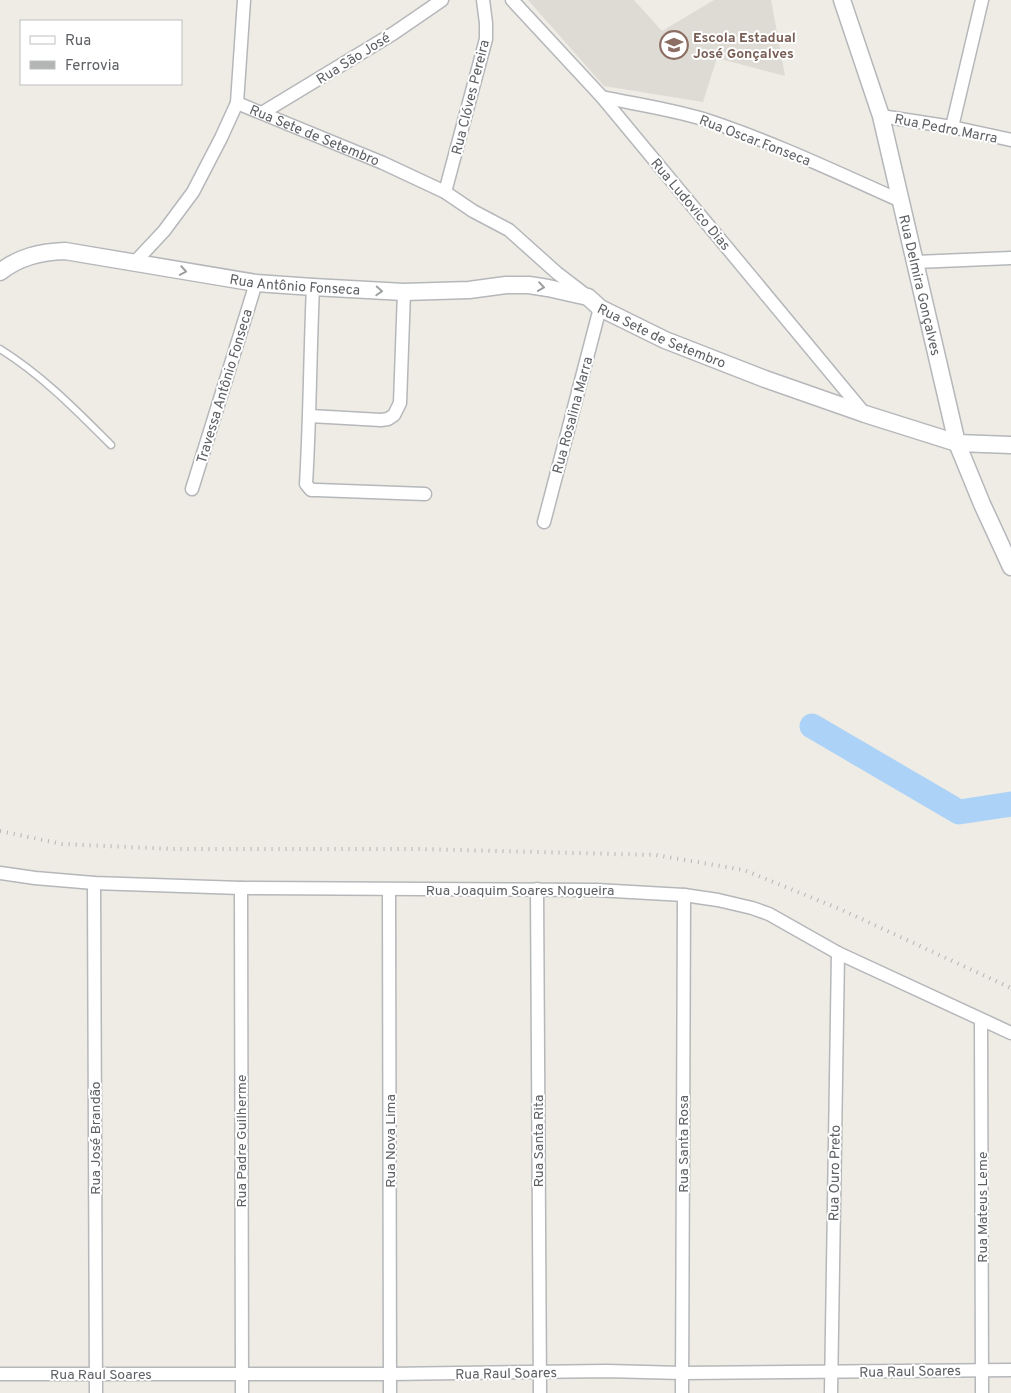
<svg xmlns="http://www.w3.org/2000/svg" width="1011" height="1393" font-family="Overpass,sans-serif">
<rect width="100%" height="100%" fill="#eeece5"/>
<!-- education -->
<path fill="#dddbd3" d="M528,0H634L662,31L714,0H771L785,76L717,58L703,102L604,86Z"/>
<g fill="none" stroke-linecap="round" stroke-linejoin="round">
<!-- river -->
<path stroke="#acd3f7" stroke-width="25" d="M812,726L959,812L1011,804"/>
<defs>
<path id="service" d="M0,349C42,375 76,410 111,445"/>
<g id="minor">
<path d="M512,0L602,97L865,414"/>
<path d="M602,97C635,104 670,109 703,119C771,141 836,172 901,201"/>
<path id="s1" d="M237,103L383,163L445,192L473,211L509,230L557,273L587,296"/>
<path d="M262,113L394,33L442,0"/>
<path d="M881,116L952,127L1011,140"/>
<path d="M952,127L982,0"/>
<path d="M445,192L486,39V23L483,0"/>
<path d="M135,262L164,231L193,192L221,138L237,103L244,0"/>
<path d="M916,262L1011,258"/>
<path d="M313,287C310,353 310,418 306,484L311,490H317L425,494"/>
<path d="M310,416L381,420L388,419L394,415L400,403L404,292"/>
<path d="M192,489L256,283"/>
<path d="M544,522L600,308"/>
<path d="M0,873L35,878L94,883L241,888L596,890L684,895L718,900L752,908L769,914L838,953L1011,1033"/>
<path d="M94,883L96,1393"/>
<path d="M241,888L242,1393"/>
<path d="M389,889L390,1393"/>
<path d="M537,889L540,1393"/>
<path d="M981,1020L982,1393"/>
<path d="M0,1374H390L607,1371L682,1373L1011,1370"/>
<path d="M682,1393L684,895"/>
<path d="M831,1393L838,953"/>
</g>
<g id="tertiary">
<path id="s2" d="M842,0L881,116L957,443L982,504L1011,567"/>
<path id="s3" d="M0,272C19,257 40,252 65,251L256,283L313,287L404,292L469,290L506,285H529L548,288L588,297L600,308L665,340L765,379L865,414L957,443L1011,445"/>
</g>
</defs>
<!-- service casing -->
<use href="#service" stroke="#b5b7ba" stroke-width="9"/>
<!-- minor casing -->
<use href="#minor" stroke="#b5b7ba" stroke-width="15"/>
<!-- tertiary casing -->
<use href="#tertiary" stroke="#b5b7ba" stroke-width="19"/>
<!-- service -->
<use href="#service" stroke="#fff" stroke-width="6"/>
<!-- minor -->
<use href="#minor" stroke="#fff" stroke-width="12"/>
<!-- tertiary -->
<use href="#tertiary" stroke="#fff" stroke-width="16"/>
<!-- rail -->
<path stroke="#b3b4b4" stroke-width="4" stroke-dasharray="1 6" stroke-linecap="butt" d="M0,831L62,844L173,849H419L656,855L744,870L842,910L1011,988"/>
</g>
<!-- one-way arrows -->
<defs><path id="oneway-chevron" d="M-2-3.5L2.5 0L-2 3.5" fill="none" stroke-width="1.6" stroke-linecap="round" stroke-linejoin="round" transform="scale(1.25)"/></defs>
<g stroke="#9ea0a2">
<use href="#oneway-chevron" transform="translate(183 271) rotate(10)"/>
<use href="#oneway-chevron" transform="translate(541 287) rotate(8)"/>
<use href="#oneway-chevron" transform="translate(379 291) rotate(3)"/>
</g>
<!-- icons -->
<defs>
<symbol id="school-ring" viewBox="-11 -11 22 22"><circle r="9.5" fill="#fff" stroke="#8d6e63" stroke-width="1.5"/><path d="M0-5L7-2L0 1L-7-2ZM-4 1L0 2.5L4 1V4Q0 6-4 4Z" fill="#8d6e63"/></symbol>
</defs>
<g fill-rule="evenodd">
<use href="#school-ring" x="658" y="29" width="32" height="32"/>
</g>
<g text-anchor="middle" stroke-width="4" stroke-linejoin="round" paint-order="stroke">
<!-- education labels -->
<g font-size="14" font-weight="bold" fill="#785e54" stroke="#fff" text-anchor="start">
<text x="693" y="42">Escola Estadual<tspan x="693" dy="16">José Gonçalves</tspan></text>
</g>
<!-- street labels -->
<g font-size="14" fill="#5d6064" stroke="#fff">
<text transform="translate(353 58) rotate(-32)" y="5">Rua São José</text>
<text transform="translate(470 97) rotate(-76)" y="5">Rua Clóves Pereira</text>
<text transform="translate(946 128) rotate(11)" y="5">Rua Pedro Marra</text>
<text dy="5" stroke="none"><textPath href="#s1" startOffset="84">Rua Sete de Setembro</textPath></text>
<text transform="translate(755 140) rotate(21)" y="5">Rua Oscar Fonseca</text>
<text transform="translate(691 204) rotate(50)" y="5">Rua Ludovico Dias</text>
<text dy="5" stroke="none"><textPath href="#s3" startOffset="302">Rua Antônio Fonseca</textPath></text>
<text dy="5" stroke="none"><textPath href="#s2" startOffset="296">Rua Delmira Gonçalves</textPath></text>
<text dy="5" stroke="none"><textPath href="#s3" startOffset="681">Rua Sete de Setembro</textPath></text>
<text transform="translate(224 386) rotate(-73)" y="5">Travessa Antônio Fonseca</text>
<text transform="translate(572 415) rotate(-75)" y="5">Rua Rosalina Marra</text>
<text x="520" y="895">Rua Joaquim Soares Nogueira</text>
<text transform="translate(95 1138) rotate(-90)" y="5">Rua José Brandão</text>
<text transform="translate(241 1141) rotate(-90)" y="5">Rua Padre Guilherme</text>
<text transform="translate(390 1141) rotate(-90)" y="5">Rua Nova Lima</text>
<text transform="translate(538 1141) rotate(-90)" y="5">Rua Santa Rita</text>
<text transform="translate(683 1144) rotate(-90)" y="5">Rua Santa Rosa</text>
<text transform="translate(834 1173) rotate(-89)" y="5">Rua Ouro Preto</text>
<text transform="translate(982 1207) rotate(-90)" y="5">Rua Mateus Leme</text>
<text transform="translate(910 1371) rotate(-1)" y="5">Rua Raul Soares</text>
<text transform="translate(506 1373) rotate(-1)" y="5">Rua Raul Soares</text>
<text x="101" y="1379">Rua Raul Soares</text>
</g>
</g>
<!-- legend -->
<rect x="20" y="20" width="162" height="65" fill="#ffffff" stroke="#bebfc1"/>
<rect x="30" y="36" width="25" height="8" fill="#ffffff" stroke="#bebfc1"/>
<text x="65" y="45" font-size="15" fill="#5d6064">Rua</text>
<rect x="30" y="61" width="25" height="8" fill="#b3b4b4" stroke="#bebfc1"/>
<text x="65" y="70" font-size="15" fill="#5d6064">Ferrovia</text>
</svg>
